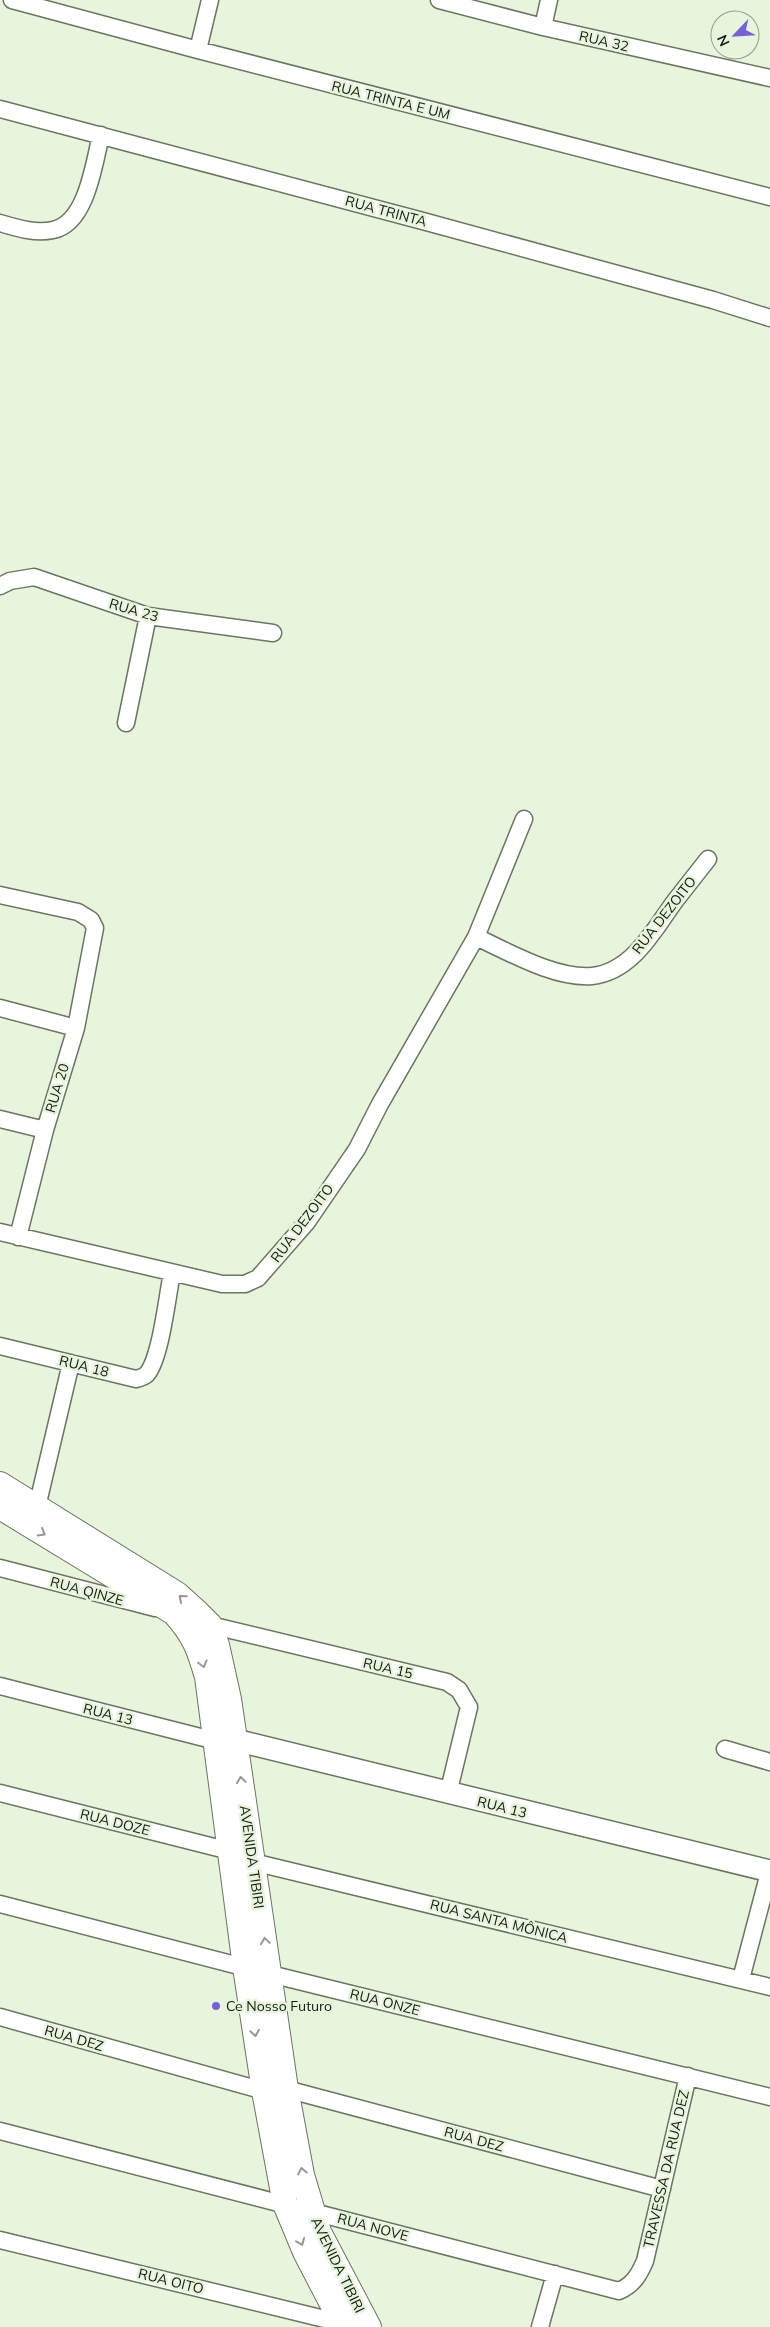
<svg xmlns="http://www.w3.org/2000/svg" width="770" height="2327" font-family="Mulish,sans-serif">
<rect width="100%" height="100%" fill="#e7f5dc"/>
<g fill="none" stroke-linecap="round" stroke-linejoin="round">
<defs>
<path id="minor" d="M12,0L198,50L770,197
M439,0L543,27L770,78
M543,27L549,0
M198,50L210,0
M0,109L419,220L713,300L770,318
M0,223C17,228 35,234 53,230C87,223 94,163 101,135
M0,586L10,581L34,577L148,616L273,633
M126,723L148,616
M0,895L78,912L91,920L95,928L76,1028L45,1130L18,1237
M476,937C509,952 555,979 592,976C632,972 654,930 675,901C686,887 697,873 708,859
M0,1008L76,1028
M0,1119L45,1130
M0,1232L222,1284H245L258,1278L307,1222L357,1149L380,1104L476,937L524,819
M0,1346L136,1379C140,1378 144,1377 147,1374C161,1357 167,1297 172,1273
M37,1507L71,1363
M0,1568L155,1608
M210,1625L447,1682L459,1690L469,1707L448,1794
M0,1686L216,1741
M725,1749L770,1762
M0,1793L230,1851L253,1862L770,1987
M0,1904L270,1974L770,2097
M741,1979L770,1869
M0,2017L264,2091
M286,2089L662,2189
M0,2131L619,2291C633,2285 639,2275 645,2261L688,2076
M0,2240L341,2323
M540,2327L555,2274"/>
<path id="tertiary" d="M235,1740L770,1871"/>
<path id="secondary" d="M0,1484L177,1594L198,1613L210,1625L217,1645L229,1699L286,2089L302,2175L319,2232L369,2327
M0,1507L174,1613C194,1635 199,1649 207,1677L245,1967L264,2091L285,2204L305,2252L344,2327"/>
</defs>
<!-- minor casing -->
<use href="#minor" stroke="#6a7660" stroke-width="19"/>
<!-- tertiary casing -->
<use href="#tertiary" stroke="#6a7660" stroke-width="24"/>
<!-- secondary casing -->
<use href="#secondary" stroke="#6a7660" stroke-width="26"/>
<!-- minor -->
<use href="#minor" stroke="#fff" stroke-width="16"/>
<!-- tertiary -->
<use href="#tertiary" stroke="#fff" stroke-width="21"/>
<!-- secondary -->
<use href="#secondary" stroke="#fff" stroke-width="24"/>
</g>
<!-- one-way arrows -->
<defs><path id="oneway-chevron" d="M-2-3.5L2.5 0L-2 3.5" fill="none" stroke-width="1.6" stroke-linecap="round" stroke-linejoin="round" transform="scale(1.25)"/></defs>
<g stroke="#969894">
<use href="#oneway-chevron" transform="translate(42 1533) rotate(31)"/>
<use href="#oneway-chevron" transform="translate(182 1598) rotate(-139)"/>
<use href="#oneway-chevron" transform="translate(203 1664) rotate(75)"/>
<use href="#oneway-chevron" transform="translate(241 1780) rotate(-98)"/>
<use href="#oneway-chevron" transform="translate(265 1941) rotate(-98)"/>
<use href="#oneway-chevron" transform="translate(255 2033) rotate(81)"/>
<use href="#oneway-chevron" transform="translate(302 2171) rotate(-102)"/>
<use href="#oneway-chevron" transform="translate(301 2242) rotate(68)"/>
</g>
<!-- markers -->
<circle fill="#7960db" stroke="#e7f5dc" stroke-width="2" cx="216" cy="2006" r="5"/>
<g text-anchor="middle" stroke-width="5" stroke-linejoin="round" paint-order="stroke">
<!-- street labels -->
<g font-size="14" fill="#161a12" stroke="#e7f5dc">
<text transform="translate(604 41) rotate(13)" y="5">RUA 32</text>
<text transform="translate(391 100) rotate(14)" y="5">RUA TRINTA E UM</text>
<text transform="translate(386 211) rotate(15)" y="5">RUA TRINTA</text>
<text transform="translate(134 610) rotate(16)" y="5">RUA 23</text>
<text transform="translate(664 915) rotate(-52)" y="5">RUA DEZOITO</text>
<text transform="translate(57 1088) rotate(-73)" y="5">RUA 20</text>
<text transform="translate(302 1223) rotate(-53)" y="5">RUA DEZOITO</text>
<text transform="translate(84 1366) rotate(14)" y="5">RUA 18</text>
<text transform="translate(87 1591) rotate(15)" y="5">RUA QINZE</text>
<text transform="translate(388 1668) rotate(13)" y="5">RUA 15</text>
<text transform="translate(108 1714) rotate(14)" y="5">RUA 13</text>
<text transform="translate(502 1807) rotate(14)" y="5">RUA 13</text>
<text transform="translate(115 1822) rotate(14)" y="5">RUA DOZE</text>
<text transform="translate(252 1857) rotate(82)" y="5">AVENIDA TIBIRI</text>
<text transform="translate(499 1921) rotate(14)" y="5">RUA SANTA MÔNICA</text>
<text transform="translate(385 2002) rotate(14)" y="5">RUA ONZE</text>
<text transform="translate(74 2038) rotate(16)" y="5">RUA DEZ</text>
<text transform="translate(474 2139) rotate(15)" y="5">RUA DEZ</text>
<text transform="translate(666 2169) rotate(-77)" y="5">TRAVESSA DA RUA DEZ</text>
<text transform="translate(373 2227) rotate(15)" y="5">RUA NOVE</text>
<text transform="translate(338 2265) rotate(64)" y="5">AVENIDA TIBIRI</text>
<text transform="translate(171 2281) rotate(14)" y="5">RUA OITO</text>
</g>
<!-- poi labels -->
<g font-size="14" fill="#161a12" stroke="#e7f5dc" text-anchor="start">
<text x="226" y="2011">Ce Nosso Futuro</text>
</g>
</g>
<!-- north arrow -->
<g transform="translate(735 35) rotate(245)"><circle r="24" fill="#e7f5dc" stroke="#939d8b"/>
<path d="M0-4L9 19L0 12L-9 19Z" fill="#7960db"/>
<text y="-8" font-size="14" font-weight="bold" text-anchor="middle" fill="#161a12">N</text>
</g>
</svg>
